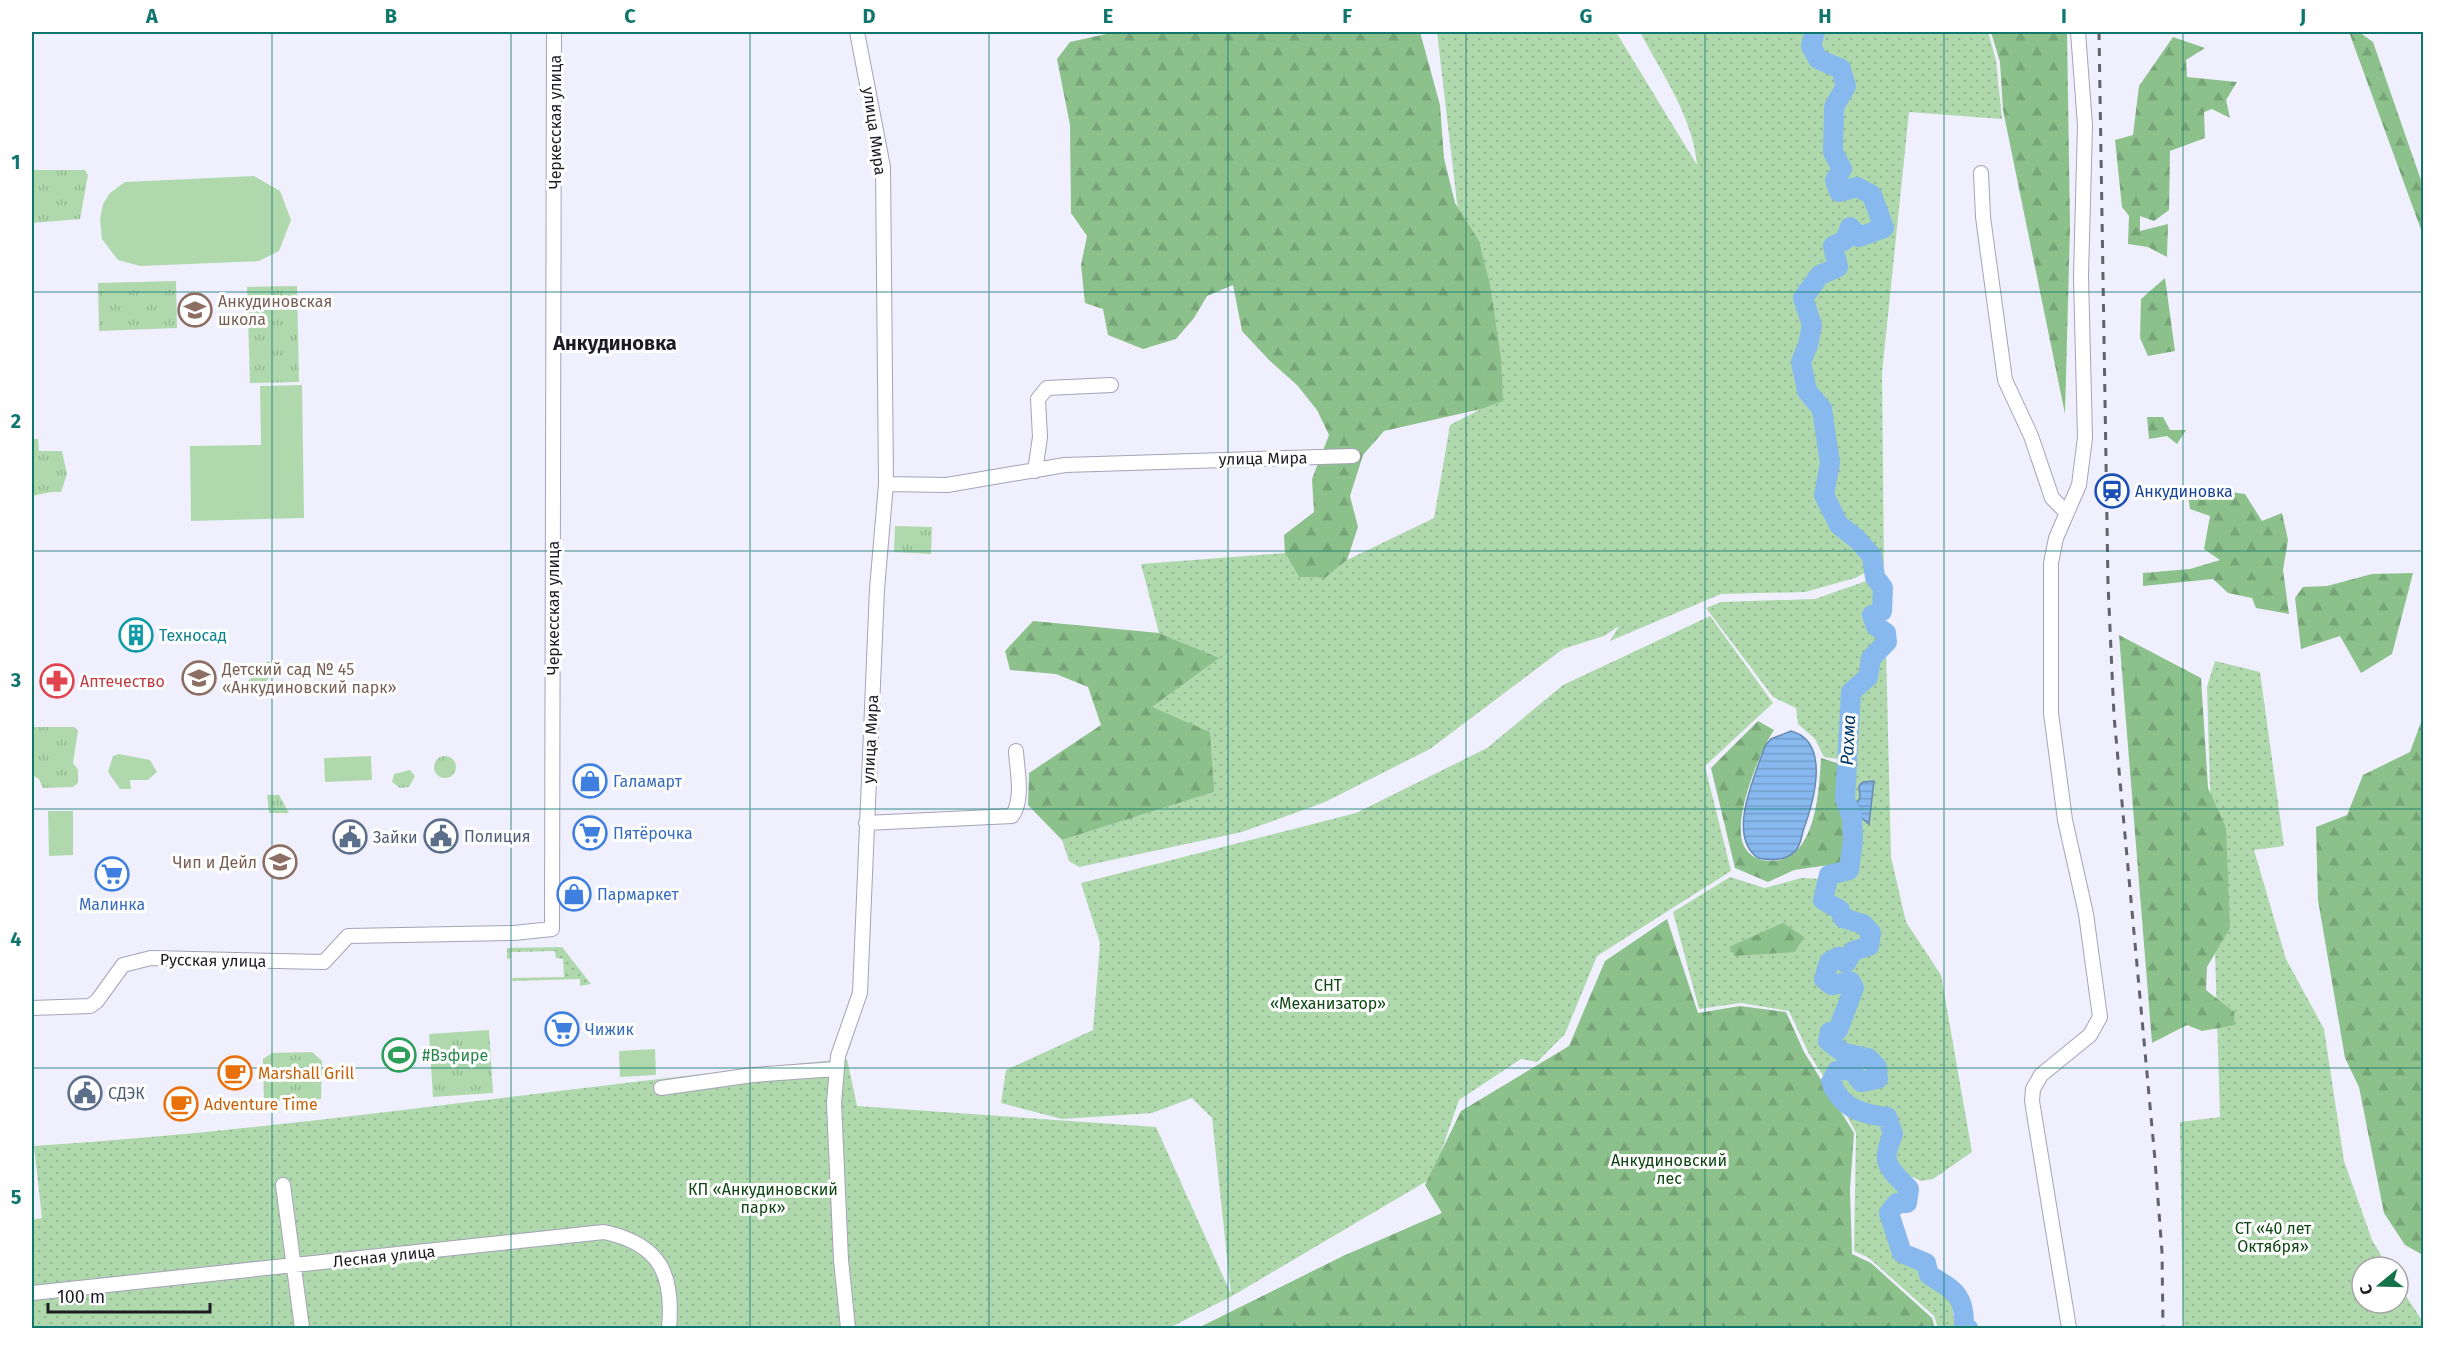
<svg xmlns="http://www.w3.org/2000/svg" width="2455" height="1360" font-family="'Fira Sans',sans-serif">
<defs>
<pattern id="grass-dots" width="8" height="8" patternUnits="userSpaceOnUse" patternTransform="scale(1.5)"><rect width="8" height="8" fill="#afd9ad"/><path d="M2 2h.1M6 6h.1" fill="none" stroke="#96ba95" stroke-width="1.8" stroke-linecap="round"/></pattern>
<pattern id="forest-firs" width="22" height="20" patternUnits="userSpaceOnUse" patternTransform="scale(1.5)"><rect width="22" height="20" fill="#8cc18b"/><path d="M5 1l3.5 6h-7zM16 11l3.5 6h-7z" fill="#78a578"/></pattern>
<pattern id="park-tufts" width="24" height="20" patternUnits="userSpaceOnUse" patternTransform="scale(1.5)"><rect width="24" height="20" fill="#afd9ad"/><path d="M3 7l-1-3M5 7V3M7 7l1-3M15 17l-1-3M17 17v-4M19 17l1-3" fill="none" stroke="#96ba95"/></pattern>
<pattern id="water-rules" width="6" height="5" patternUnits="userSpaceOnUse" patternTransform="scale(1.5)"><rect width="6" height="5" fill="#87b9ef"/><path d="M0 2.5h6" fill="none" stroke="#749ecd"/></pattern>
</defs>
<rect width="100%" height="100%" fill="#f0effd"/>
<!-- grass -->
<path fill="url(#grass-dots)" d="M1437,32H1616L1697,165C1693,117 1662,74 1640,32H1812L1808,46L1815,62L1839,72L1842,85C1828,111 1825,142 1838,169L1832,179L1838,195L1857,192L1868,198L1879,226L1860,233L1848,224L1843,238L1830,245L1835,265L1816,273L1800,296L1809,326L1797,361L1804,391L1820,410L1827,463L1821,495L1836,527L1856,543L1868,557L1871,570L1855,578L1805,592L1721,594L1610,641L1619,626L1604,636L1563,649L1430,749L1325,802L1242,832L1079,867L1069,861L1062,840L1214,792L1151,707L1218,658L1159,633L1141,564L1285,553L1299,577L1325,578L1347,560L1434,518L1450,425L1481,409Z
M1819,32H1988L1996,60L2002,119L1909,112L1882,373L1884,566L1878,569L1875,555L1859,536L1842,523L1828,495L1833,462L1826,407L1810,389L1804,362L1812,344L1814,324L1806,299L1822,277L1841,269L1837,248L1847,243L1850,235L1860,240L1889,228L1874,192L1857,183L1841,189L1838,181L1846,169C1832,140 1835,115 1849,87L1843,66L1822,57L1815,45Z
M1872,579L1879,589L1878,608L1870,614L1873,626L1881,635L1880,643L1868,658L1865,677L1848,692L1843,760L1824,757L1815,739L1798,724L1796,708L1773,697L1706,608L1721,602L1815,599Z
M1710,616L1773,703L1705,766L1731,871L1597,956L1565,1034L1537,1062L1521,1059L1459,1100L1432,1178L1232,1296L1169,1328H32V1220L42,1218L34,1146C306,1129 576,1084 847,1059L857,1106L1156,1127L1231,1294L1212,1118L1192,1098L1152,1113L1062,1119L1001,1103L1006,1070L1093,1030L1100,943L1081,883L1356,813L1487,748L1563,685Z
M1886,650L1891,857L1906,922L1941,975L1972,1152L1933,1179L1921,1181L1894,1169L1890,1154L1899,1133L1891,1113L1861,1109L1839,1089L1842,1077L1850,1076L1860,1088L1882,1081C1878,1042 1856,1060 1836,1038L1841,1034L1858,989L1852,978L1830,977L1839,963L1849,967L1857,956L1871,949L1874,937L1871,925L1846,914L1842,906L1827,897L1835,878L1852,872L1855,820L1850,798L1856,694L1870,681L1874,660Z
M2215,661L2260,672L2284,846L2254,850L2286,959L2324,1029L2344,1161L2372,1240L2388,1267H2362V1303H2398V1284L2423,1322V1328H2183L2180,1122L2220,1117L2207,687Z
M1730,877L1765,888L1801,878L1824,879L1821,903L1843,922L1864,931L1863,943L1851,947L1847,955L1837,951L1828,958L1819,979L1825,987L1848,989L1835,1026L1827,1028L1823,1040L1836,1054L1863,1063L1869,1071L1863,1075L1850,1063L1832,1067L1825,1079L1808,1052L1789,1011L1741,1003L1699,1009L1673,912Z
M562,947L591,984L580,986V979L513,981L512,978L564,977L563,959L556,958L555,951L511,952V958L507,959V948Z
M1840,1103L1866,1121L1885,1123C1890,1140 1875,1155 1885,1172C1889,1178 1898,1184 1903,1189L1904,1200L1894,1201L1884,1211L1899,1256L1922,1267L1927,1279L1950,1291L1955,1328H1938L1934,1316L1869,1258L1854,1251L1856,1133Z"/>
<!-- forest -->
<path fill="url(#forest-firs)" d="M1115,32H1420L1440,105L1444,158L1455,203L1479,241L1490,285L1501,358L1503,401L1481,409L1384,431L1363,455L1350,496L1358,527L1347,560L1325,578L1299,577L1285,553L1284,535L1314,512L1312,479L1329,435L1317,410L1297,385L1269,360L1242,331L1233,285L1207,296L1194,318L1176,339L1143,349L1108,335L1103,309L1085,303L1081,265L1087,236L1071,213L1070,125L1057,59L1070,42Z
M1991,32H2067L2070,227L2065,414L2003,110L2000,62Z
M2349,32H2359L2373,42L2423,186V235Z
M2173,37L2205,48L2186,60L2187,77L2237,82L2226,100L2230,118L2212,109L2204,112L2205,138L2170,151L2169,210L2154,221L2140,216V231L2168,224L2167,257L2148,247L2128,244L2129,216L2122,207L2115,140L2133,135L2139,86Z
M2165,278L2175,351L2148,356L2140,338L2141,299Z
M2147,417H2163L2170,430H2186L2177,444L2167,436L2149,439Z
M2210,489L2245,494L2262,521L2282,513L2288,540L2283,570L2289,614L2256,608L2252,598L2228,593L2213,579L2143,586V573L2190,569L2220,560L2204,549L2210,516L2190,509L2188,496Z
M2413,573L2392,654L2361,673L2340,636L2301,649L2295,598L2303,587L2327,586L2372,574Z
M1033,621L1159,633L1219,658L1152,707L1210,732L1214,792L1062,840L1028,805L1029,773L1101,725L1088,687L1056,674L1010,670L1005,651Z
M2119,635L2201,678L2208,788L2226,828L2230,928L2207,967L2206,990L2234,1012L2235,1025L2202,1031L2187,1025L2152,1043Z
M2423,717V1255L2405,1245L2384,1213L2359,1087L2345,1058L2318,900L2316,827L2347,815L2363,775L2410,752Z
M1758,721L1774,730C1760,751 1731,821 1744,846C1749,856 1759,861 1770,861C1816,862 1819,792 1821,758L1837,763L1847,837L1843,863L1794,870L1768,882L1735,868L1711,768Z
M1667,919L1698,1013L1740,1006L1786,1012L1804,1052L1854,1133L1850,1189L1852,1254L1871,1263L1932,1318L1935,1328H1198L1343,1256L1442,1213L1425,1185L1461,1111L1569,1046L1605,961Z
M1783,923L1804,937L1795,952L1735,956L1729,947Z"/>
<!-- park -->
<path fill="url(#park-tufts)" d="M32,170H85L88,175L80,219L32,223Z
M176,281L177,328L99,331L98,283Z
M297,286L299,382L250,383L247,287Z
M32,439H38L39,451H62L67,474L61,492H51L32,496Z
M895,526L932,527L931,554L894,552Z
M268,661L270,662V677L258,690H243L242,687Z
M74,727L78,731L73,763L78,770V783L73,787L43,788L39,779L32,775V727Z
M434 767a11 11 0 1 1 22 0a11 11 0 1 1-22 0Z
M410,770L415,776L409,787L400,788L392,782L394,774Z
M267,795H279L289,813H269Z
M489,1030L493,1093L433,1097L429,1034Z
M312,1052L322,1061L321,1099L264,1101L263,1059L272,1053Z"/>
<!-- pitch -->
<path fill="#afd9ad" d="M254,176L280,191L291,220L279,251L259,261L140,266L118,260L102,239L100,219L103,204L110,193L125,182Z
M302,385L304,518L191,521L190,446L261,445L260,386Z
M119,754L150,760L157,772L148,780H130L131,789H120L108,772L113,756Z
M371,756L372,780L325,782L324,758Z
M48,811H73V855L49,856Z
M655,1049L656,1075L620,1077L619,1051Z"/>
<!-- water -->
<path fill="url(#water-rules)" stroke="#678ab2" stroke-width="1.5" d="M1791,731C1832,742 1813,804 1803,831C1802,836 1800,844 1797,849C1788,861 1771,861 1758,858C1726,836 1755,776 1765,746L1771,739Z
M1874,781L1869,824L1857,814L1855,807L1860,797L1859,786L1863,782Z"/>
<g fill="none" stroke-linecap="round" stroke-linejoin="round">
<!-- river -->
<path stroke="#87b9ef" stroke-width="20" d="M1815,32L1811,46L1818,59L1841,69L1846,86L1834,107L1833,152L1842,169L1835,180L1839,192L1857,187L1872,195L1884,228L1859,237L1850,227L1845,240L1833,246L1838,267L1820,275L1803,298L1812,325L1808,345L1801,362L1807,391L1822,409L1830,463L1824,495L1839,525L1857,539L1872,556L1875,577L1883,588L1882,611L1872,615L1876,626L1886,633L1887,642L1871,658L1868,677L1851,692L1845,799L1852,818L1853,840L1849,870L1829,875L1823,900L1840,910L1843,918L1863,924L1871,933L1869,946L1853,951L1846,963L1838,957L1829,962L1824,979L1831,985L1851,982L1854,988L1838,1030L1830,1032L1828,1041L1844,1053L1868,1058L1877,1067L1878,1079L1861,1082L1851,1069L1837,1071L1831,1082C1841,1108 1861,1114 1887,1117L1893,1134C1880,1164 1888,1167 1909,1189L1907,1203H1897L1889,1213L1902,1253L1926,1263L1929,1275C1955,1290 1965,1296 1964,1326L1968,1328"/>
<defs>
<path id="minor" d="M1981,173L1983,217L2005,380L2031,436L2052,498L2067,513
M1035,471L1040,437L1038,399L1047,388L1111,385
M886,484L947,485L1065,465L1353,456
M866,823L1012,816C1024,799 1017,771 1016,751
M32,1008L90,1006L97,1001L123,965L151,958L324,962L348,936L514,933L552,929L554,32
M661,1088L753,1075L836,1069
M283,1185L302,1328
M32,1293L604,1232C660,1244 674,1274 669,1328
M848,1328L841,1260L834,1103L838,1056L860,993L877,589L886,484L883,167L857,32
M2069,1328L2032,1101L2033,1089L2041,1075L2090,1035L2100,1017L2086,914L2065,820L2051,713V563L2056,538L2079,485L2085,438L2081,276L2085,125L2078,32"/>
</defs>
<!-- minor casing -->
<use href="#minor" stroke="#a6a2b9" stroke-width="16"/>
<!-- minor -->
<use href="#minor" stroke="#fff" stroke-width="14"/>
<!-- rail -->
<path stroke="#63626c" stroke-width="3" stroke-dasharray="8 8" stroke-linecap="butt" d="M2099,32L2108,584L2114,716L2155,1160L2162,1252L2163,1328"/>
</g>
<!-- grid -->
<path fill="none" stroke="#0f766e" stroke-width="1.5" stroke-opacity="0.55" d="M272,32V1328M511,32V1328M750,32V1328M989,32V1328M1228,32V1328M1466,32V1328M1705,32V1328M1944,32V1328M2183,32V1328M32,292H2424M32,551H2424M32,809H2424M32,1068H2424"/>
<!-- icons -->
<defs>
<symbol id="school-ring" viewBox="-11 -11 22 22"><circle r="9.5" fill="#fff" stroke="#8d6e63" stroke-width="1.5"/><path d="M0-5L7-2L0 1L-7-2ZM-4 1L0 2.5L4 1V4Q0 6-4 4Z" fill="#8d6e63"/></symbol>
<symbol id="station-ring" viewBox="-11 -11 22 22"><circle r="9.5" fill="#fff" stroke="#1a4fb4" stroke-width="1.5"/><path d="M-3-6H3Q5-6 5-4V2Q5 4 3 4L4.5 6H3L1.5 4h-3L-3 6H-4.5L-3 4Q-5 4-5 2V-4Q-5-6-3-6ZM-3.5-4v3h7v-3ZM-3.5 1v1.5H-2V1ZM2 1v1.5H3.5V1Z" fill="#1a4fb4"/></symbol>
<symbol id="building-ring" viewBox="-11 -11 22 22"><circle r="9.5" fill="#fff" stroke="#0f9aa8" stroke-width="1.5"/><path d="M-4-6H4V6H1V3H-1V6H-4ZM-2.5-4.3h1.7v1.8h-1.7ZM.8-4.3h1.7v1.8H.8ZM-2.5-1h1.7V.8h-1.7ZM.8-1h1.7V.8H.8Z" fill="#0f9aa8"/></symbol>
<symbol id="pharmacy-ring" viewBox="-11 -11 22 22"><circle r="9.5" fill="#fff" stroke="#e0444e" stroke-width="1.5"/><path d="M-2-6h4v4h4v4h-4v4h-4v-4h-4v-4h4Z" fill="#e0444e"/></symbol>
<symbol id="shop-ring" viewBox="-11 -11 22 22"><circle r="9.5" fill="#fff" stroke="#3f7fe0" stroke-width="1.5"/><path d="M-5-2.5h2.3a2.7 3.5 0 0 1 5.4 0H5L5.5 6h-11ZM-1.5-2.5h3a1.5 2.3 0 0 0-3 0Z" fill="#3f7fe0"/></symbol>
<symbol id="supermarket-ring" viewBox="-11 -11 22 22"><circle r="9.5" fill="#fff" stroke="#3f7fe0" stroke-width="1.5"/><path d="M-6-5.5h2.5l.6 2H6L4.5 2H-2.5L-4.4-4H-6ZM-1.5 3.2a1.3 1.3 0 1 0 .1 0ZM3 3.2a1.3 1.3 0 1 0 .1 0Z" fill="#3f7fe0"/></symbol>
<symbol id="civic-ring" viewBox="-11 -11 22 22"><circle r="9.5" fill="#fff" stroke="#5c6f8a" stroke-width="1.5"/><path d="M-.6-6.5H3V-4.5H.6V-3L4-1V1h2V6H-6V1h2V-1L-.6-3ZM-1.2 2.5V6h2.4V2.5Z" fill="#5c6f8a"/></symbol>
<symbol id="stadium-ring" viewBox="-11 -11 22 22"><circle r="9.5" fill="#fff" stroke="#2e9e5b" stroke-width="1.5"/><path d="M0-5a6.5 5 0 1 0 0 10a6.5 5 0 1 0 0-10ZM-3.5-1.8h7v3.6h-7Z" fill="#2e9e5b"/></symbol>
<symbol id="cafe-ring" viewBox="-11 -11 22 22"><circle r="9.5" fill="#fff" stroke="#e8710a" stroke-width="1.5"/><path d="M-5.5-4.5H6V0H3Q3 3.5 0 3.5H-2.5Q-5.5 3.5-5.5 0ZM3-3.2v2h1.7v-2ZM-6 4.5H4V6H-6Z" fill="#e8710a"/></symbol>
</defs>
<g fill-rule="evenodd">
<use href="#school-ring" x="176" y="291" width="38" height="38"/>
<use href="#station-ring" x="2093" y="472" width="38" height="38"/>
<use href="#building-ring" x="117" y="616" width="38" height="38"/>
<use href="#school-ring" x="180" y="659" width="38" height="38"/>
<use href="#pharmacy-ring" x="38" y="662" width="38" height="38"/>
<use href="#shop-ring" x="571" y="762" width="38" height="38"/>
<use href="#supermarket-ring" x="571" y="814" width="38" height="38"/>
<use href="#civic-ring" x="422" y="817" width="38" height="38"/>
<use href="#civic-ring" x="331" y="818" width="38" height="38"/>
<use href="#school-ring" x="261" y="843" width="38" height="38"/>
<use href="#supermarket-ring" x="93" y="855" width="38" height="38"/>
<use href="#shop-ring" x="555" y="875" width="38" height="38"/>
<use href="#supermarket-ring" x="543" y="1010" width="38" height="38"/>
<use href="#stadium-ring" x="380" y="1036" width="38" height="38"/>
<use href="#cafe-ring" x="216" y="1054" width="38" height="38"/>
<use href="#civic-ring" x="66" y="1074" width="38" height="38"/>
<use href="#cafe-ring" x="162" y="1085" width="38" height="38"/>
</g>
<g text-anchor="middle" stroke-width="6" stroke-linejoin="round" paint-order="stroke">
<!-- street labels -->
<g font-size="16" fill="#1d1c24" stroke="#fff">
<text transform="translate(555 122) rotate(-90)" y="6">Черкесская улица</text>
<text transform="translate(875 131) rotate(82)" y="6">улица Мира</text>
<text transform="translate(1263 458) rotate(-1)" y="6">улица Мира</text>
<text transform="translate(553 608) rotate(-90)" y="6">Черкесская улица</text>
<text transform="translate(870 739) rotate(-87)" y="6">улица Мира</text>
<text transform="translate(213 960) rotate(1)" y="6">Русская улица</text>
<text transform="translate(384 1256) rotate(-6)" y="6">Лесная улица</text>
</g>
<!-- education labels -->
<g font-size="16" fill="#785e54" stroke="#fff" text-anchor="start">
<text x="218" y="307">Анкудиновская<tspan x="218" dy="18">школа</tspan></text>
<text x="222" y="675">Детский сад № 45<tspan x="222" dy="18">«Анкудиновский парк»</tspan></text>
<text x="257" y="868" text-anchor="end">Чип и Дейл</text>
</g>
<!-- transit labels -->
<g font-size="16" fill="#164399" stroke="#fff" text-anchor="start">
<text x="2135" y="497">Анкудиновка</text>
</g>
<!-- culture labels -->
<g font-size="16" fill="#0d838f" stroke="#fff" text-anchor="start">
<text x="159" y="641">Техносад</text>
</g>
<!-- health labels -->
<g font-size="16" fill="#be3a42" stroke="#fff" text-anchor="start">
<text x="80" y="687">Аптечество</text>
</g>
<!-- shop labels -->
<g font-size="16" fill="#366cbe" stroke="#fff" text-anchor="start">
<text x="613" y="787">Галамарт</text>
<text x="613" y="839">Пятёрочка</text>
<text x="597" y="900">Пармаркет</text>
<text x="112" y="910" text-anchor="middle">Малинка</text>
<text x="585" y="1035">Чижик</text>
</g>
<!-- service labels -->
<g font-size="16" fill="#4e5e75" stroke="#fff" text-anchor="start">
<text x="464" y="842">Полиция</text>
<text x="373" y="843">Зайки</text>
<text x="108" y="1099">СДЭК</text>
</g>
<!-- park labels -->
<g font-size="16" fill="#0e4612" stroke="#fff">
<text x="1328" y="991">СНТ<tspan x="1328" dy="18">«Механизатор»</tspan></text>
<text x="1669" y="1166">Анкудиновский<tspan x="1669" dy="18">лес</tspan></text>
<text x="763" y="1195">КП «Анкудиновский<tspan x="763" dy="18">парк»</tspan></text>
<text x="2273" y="1234">СТ «40 лет<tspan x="2273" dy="18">Октября»</tspan></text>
</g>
<!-- leisure labels -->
<g font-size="16" fill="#27864d" stroke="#fff" text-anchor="start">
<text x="422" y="1061">#Вэфире</text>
</g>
<!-- food labels -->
<g font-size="16" fill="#c56008" stroke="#fff" text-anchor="start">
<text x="258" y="1079">Marshall Grill</text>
<text x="204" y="1110">Adventure Time</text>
</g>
<!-- water labels -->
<g font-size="18" font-style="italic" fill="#003867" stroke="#fff">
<text transform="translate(1848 740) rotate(-87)" y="6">Рахма</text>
</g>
<!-- quarter labels -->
<g font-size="20" font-weight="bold" fill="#1d1c24" stroke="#fff">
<text x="615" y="350">Анкудиновка</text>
</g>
</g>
<!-- border -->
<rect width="2455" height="1360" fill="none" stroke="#ffffff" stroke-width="66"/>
<!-- north arrow -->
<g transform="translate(2380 1285) rotate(251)"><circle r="28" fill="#ffffff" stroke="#a5a4a7" stroke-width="1.5"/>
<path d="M0-4.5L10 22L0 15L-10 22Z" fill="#147349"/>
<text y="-9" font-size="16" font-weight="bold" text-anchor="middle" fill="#1d1c24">С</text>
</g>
<!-- scale -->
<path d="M48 1303v9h162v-9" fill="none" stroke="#1d1c24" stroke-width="3"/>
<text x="57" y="1303" font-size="18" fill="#1d1c24" stroke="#ffffff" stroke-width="4.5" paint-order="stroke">100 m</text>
<rect x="33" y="33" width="2389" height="1294" fill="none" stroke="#0f766e" stroke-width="2"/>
<g font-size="20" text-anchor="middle" font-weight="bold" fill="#0f766e">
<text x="152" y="23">A</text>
<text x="391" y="23">B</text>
<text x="630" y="23">C</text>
<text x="869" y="23">D</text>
<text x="1108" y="23">E</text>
<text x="1347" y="23">F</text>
<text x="1586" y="23">G</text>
<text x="1825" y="23">H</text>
<text x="2064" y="23">I</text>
<text x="2303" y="23">J</text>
<text x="16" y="169">1</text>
<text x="16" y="428">2</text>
<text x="16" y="687">3</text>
<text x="16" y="946">4</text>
<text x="16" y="1204">5</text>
</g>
</svg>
